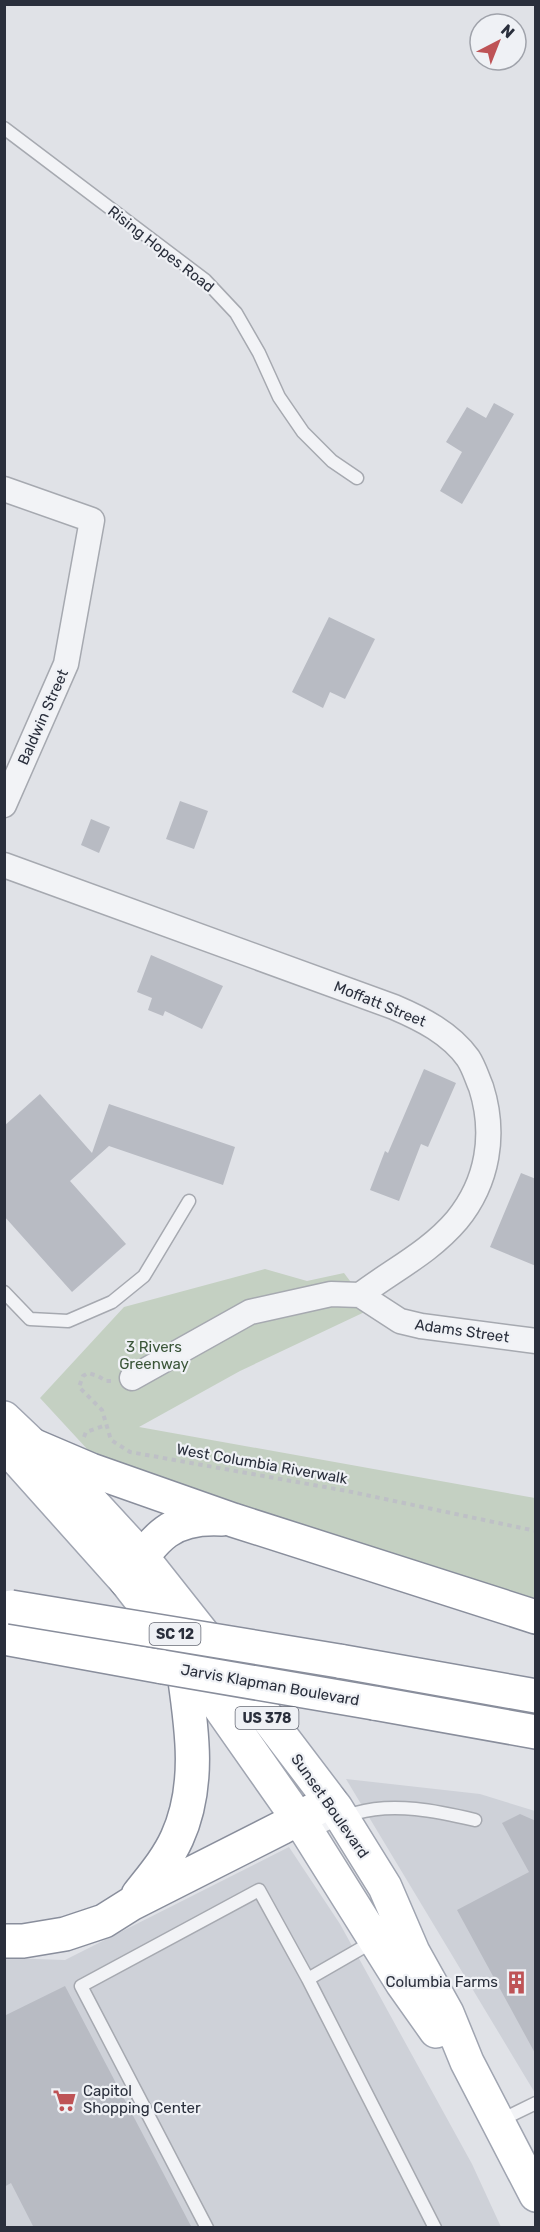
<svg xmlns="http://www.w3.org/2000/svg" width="540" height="2232" font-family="Rubik,sans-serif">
<rect width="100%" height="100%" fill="#e0e2e7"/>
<!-- built -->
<path fill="#ced1d8" d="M346,1779L480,1794L535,1811V2093Z
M289,1847L340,1924L472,2164L501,2227L5,2228V1958L65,1960Z"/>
<!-- green -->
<path fill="#c4d0c2" d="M265,1269L307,1281L344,1273L371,1309L240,1371L139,1427L535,1498V1601L100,1463L40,1398L124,1307Z"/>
<!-- building -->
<path fill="#b8bbc3" d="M494,403L514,414L462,504L440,491L462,452L446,442L467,407L486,418Z
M329,617L375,639L345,699L330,692L323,708L292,692Z
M180,801L208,811L194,849L166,839Z
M91,819L110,827L99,853L81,845Z
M151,955L223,986L202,1029L165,1011L163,1016L148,1010L152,998L137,992Z
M424,1069L456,1083L428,1147L421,1144L399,1201L370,1190L385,1151L388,1153Z
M40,1094L92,1153L109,1104L235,1147L223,1185L109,1146L70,1181L126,1244L72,1292L4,1216V1126Z
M521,1173L536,1179V1266L490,1247Z
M520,1814L536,1821V2055L457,1910L529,1872L502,1823Z
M65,1986L192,2228H34L11,2183L4,2187V2016Z"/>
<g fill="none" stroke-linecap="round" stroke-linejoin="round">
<defs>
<path id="lane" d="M4,128L205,280L236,313L259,353L279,397L303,432L332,461L357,478
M4,1292L30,1319L68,1321L112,1302L144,1276L189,1201
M309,1832C324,1826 340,1817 356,1813C394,1802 437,1811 475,1820
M374,1941L308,1979L435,2228
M499,2121L536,2103
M207,2228L81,1986L259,1890L308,1979"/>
<path id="street" d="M4,489L92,520L66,664L4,805
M4,865L394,1007C422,1019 450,1033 468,1058C474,1067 477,1078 481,1087C496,1134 488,1182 457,1220C430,1252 393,1270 360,1295
M360,1295L400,1321L421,1326L536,1341
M132,1378L250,1312L331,1294L360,1295"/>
<path id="primary" d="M4,1418L84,1494L142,1557L229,1667L336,1808L385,1887L413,1952L447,2013L467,2062L536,2195
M9,1450L126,1581L181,1652L308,1833L402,1983L436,2031"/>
<path id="highway" d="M30,1444L91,1470L233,1520L536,1617
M126,1581C154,1540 167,1516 222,1519
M4,1638L163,1667
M339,1661L536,1696
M374,1703L536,1732
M138,1895C152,1877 167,1860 177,1838C204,1779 189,1713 181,1652
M4,1941H23L65,1934L104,1921L131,1904L281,1828L330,1801"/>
</defs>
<!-- lane casing -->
<use href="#lane" stroke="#a6a9b0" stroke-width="15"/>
<!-- street casing -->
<use href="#street" stroke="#a6a9b0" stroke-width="27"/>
<!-- primary casing -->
<use href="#primary" stroke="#a0a5b1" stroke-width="36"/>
<!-- highway casing -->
<use href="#highway" stroke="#898e9c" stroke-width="36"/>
<!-- path -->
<path stroke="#bec0c6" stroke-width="4" stroke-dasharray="4.5 4.5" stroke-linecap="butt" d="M111,1381H106L98,1376L88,1373L83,1376L79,1387L102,1410L111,1440L130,1452L347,1491L536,1531
M84,1437L86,1432L106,1425"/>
<!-- lane -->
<use href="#lane" stroke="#f2f3f6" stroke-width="12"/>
<!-- street -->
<use href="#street" stroke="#f2f3f6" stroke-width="24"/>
<!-- primary -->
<use href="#primary" stroke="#fff" stroke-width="33"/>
<!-- highway -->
<use href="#highway" stroke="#fff" stroke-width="33"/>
<defs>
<path id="highway-bridge" d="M11,1607L339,1661
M163,1667L374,1703"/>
</defs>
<!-- highway-bridge casing -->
<use href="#highway-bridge" stroke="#898e9c" stroke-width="36" stroke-linecap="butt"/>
<!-- highway-bridge -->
<use href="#highway-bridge" stroke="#fff" stroke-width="33"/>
</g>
<!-- icons -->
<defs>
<symbol id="building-bare" viewBox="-9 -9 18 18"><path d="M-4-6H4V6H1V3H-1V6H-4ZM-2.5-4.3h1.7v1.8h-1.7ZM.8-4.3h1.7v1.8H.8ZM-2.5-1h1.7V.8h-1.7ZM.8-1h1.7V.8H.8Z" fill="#be5356" stroke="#eff1f5" stroke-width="2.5" paint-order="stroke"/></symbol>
<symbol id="supermarket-bare" viewBox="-9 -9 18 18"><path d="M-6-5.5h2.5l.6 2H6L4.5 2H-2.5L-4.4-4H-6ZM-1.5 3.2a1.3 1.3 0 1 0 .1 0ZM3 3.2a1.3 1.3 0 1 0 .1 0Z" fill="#be5356" stroke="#eff1f5" stroke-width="2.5" paint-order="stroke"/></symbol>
</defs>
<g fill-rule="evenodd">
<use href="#building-bare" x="500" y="1966" width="33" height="33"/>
<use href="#supermarket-bare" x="48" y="2084" width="33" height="33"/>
</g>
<g text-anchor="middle" stroke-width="4.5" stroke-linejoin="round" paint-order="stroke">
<!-- shield labels -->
<g fill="#eff1f5" stroke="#656974" stroke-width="1.5">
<rect x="149.5" y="1623" width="51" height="22" rx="4.5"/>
<rect x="235.5" y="1707" width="63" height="22" rx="4.5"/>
</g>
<g font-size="14" font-weight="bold" fill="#2a2f3c">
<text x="175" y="1639">SC 12</text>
<text x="267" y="1723">US 378</text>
</g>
<!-- street labels -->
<g font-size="15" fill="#2a2f3c" stroke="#eff1f5">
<text transform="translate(161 249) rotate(38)" y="5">Rising Hopes Road</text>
<text transform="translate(43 717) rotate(-66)" y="5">Baldwin Street</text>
<text transform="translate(380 1004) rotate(22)" y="5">Moffatt Street</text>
<text transform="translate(462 1331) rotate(8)" y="5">Adams Street</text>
<text transform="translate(262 1464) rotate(10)" y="5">West Columbia Riverwalk</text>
<text transform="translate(270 1685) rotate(10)" y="5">Jarvis Klapman Boulevard</text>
<text transform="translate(330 1806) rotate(55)" y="5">Sunset Boulevard</text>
</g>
<!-- park labels -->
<g font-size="15" fill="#3b5639" stroke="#eff1f5">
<text x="154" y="1352">3 Rivers<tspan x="154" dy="17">Greenway</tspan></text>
</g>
<!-- poi labels -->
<g font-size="15" fill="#2a2f3c" stroke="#eff1f5" text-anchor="end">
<text x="498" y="1987">Columbia Farms</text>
<text x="83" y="2096" text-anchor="start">Capitol<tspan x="83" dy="17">Shopping Center</tspan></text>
</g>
</g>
<!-- border -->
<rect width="540" height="2232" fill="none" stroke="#2a2f3c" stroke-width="12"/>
<!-- north arrow -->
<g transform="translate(498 42) rotate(42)"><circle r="28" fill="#eff1f5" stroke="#a0a3ab" stroke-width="1.5"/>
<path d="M0-4.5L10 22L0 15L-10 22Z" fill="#be5356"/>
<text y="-9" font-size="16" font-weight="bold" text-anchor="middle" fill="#2a2f3c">N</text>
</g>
</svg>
